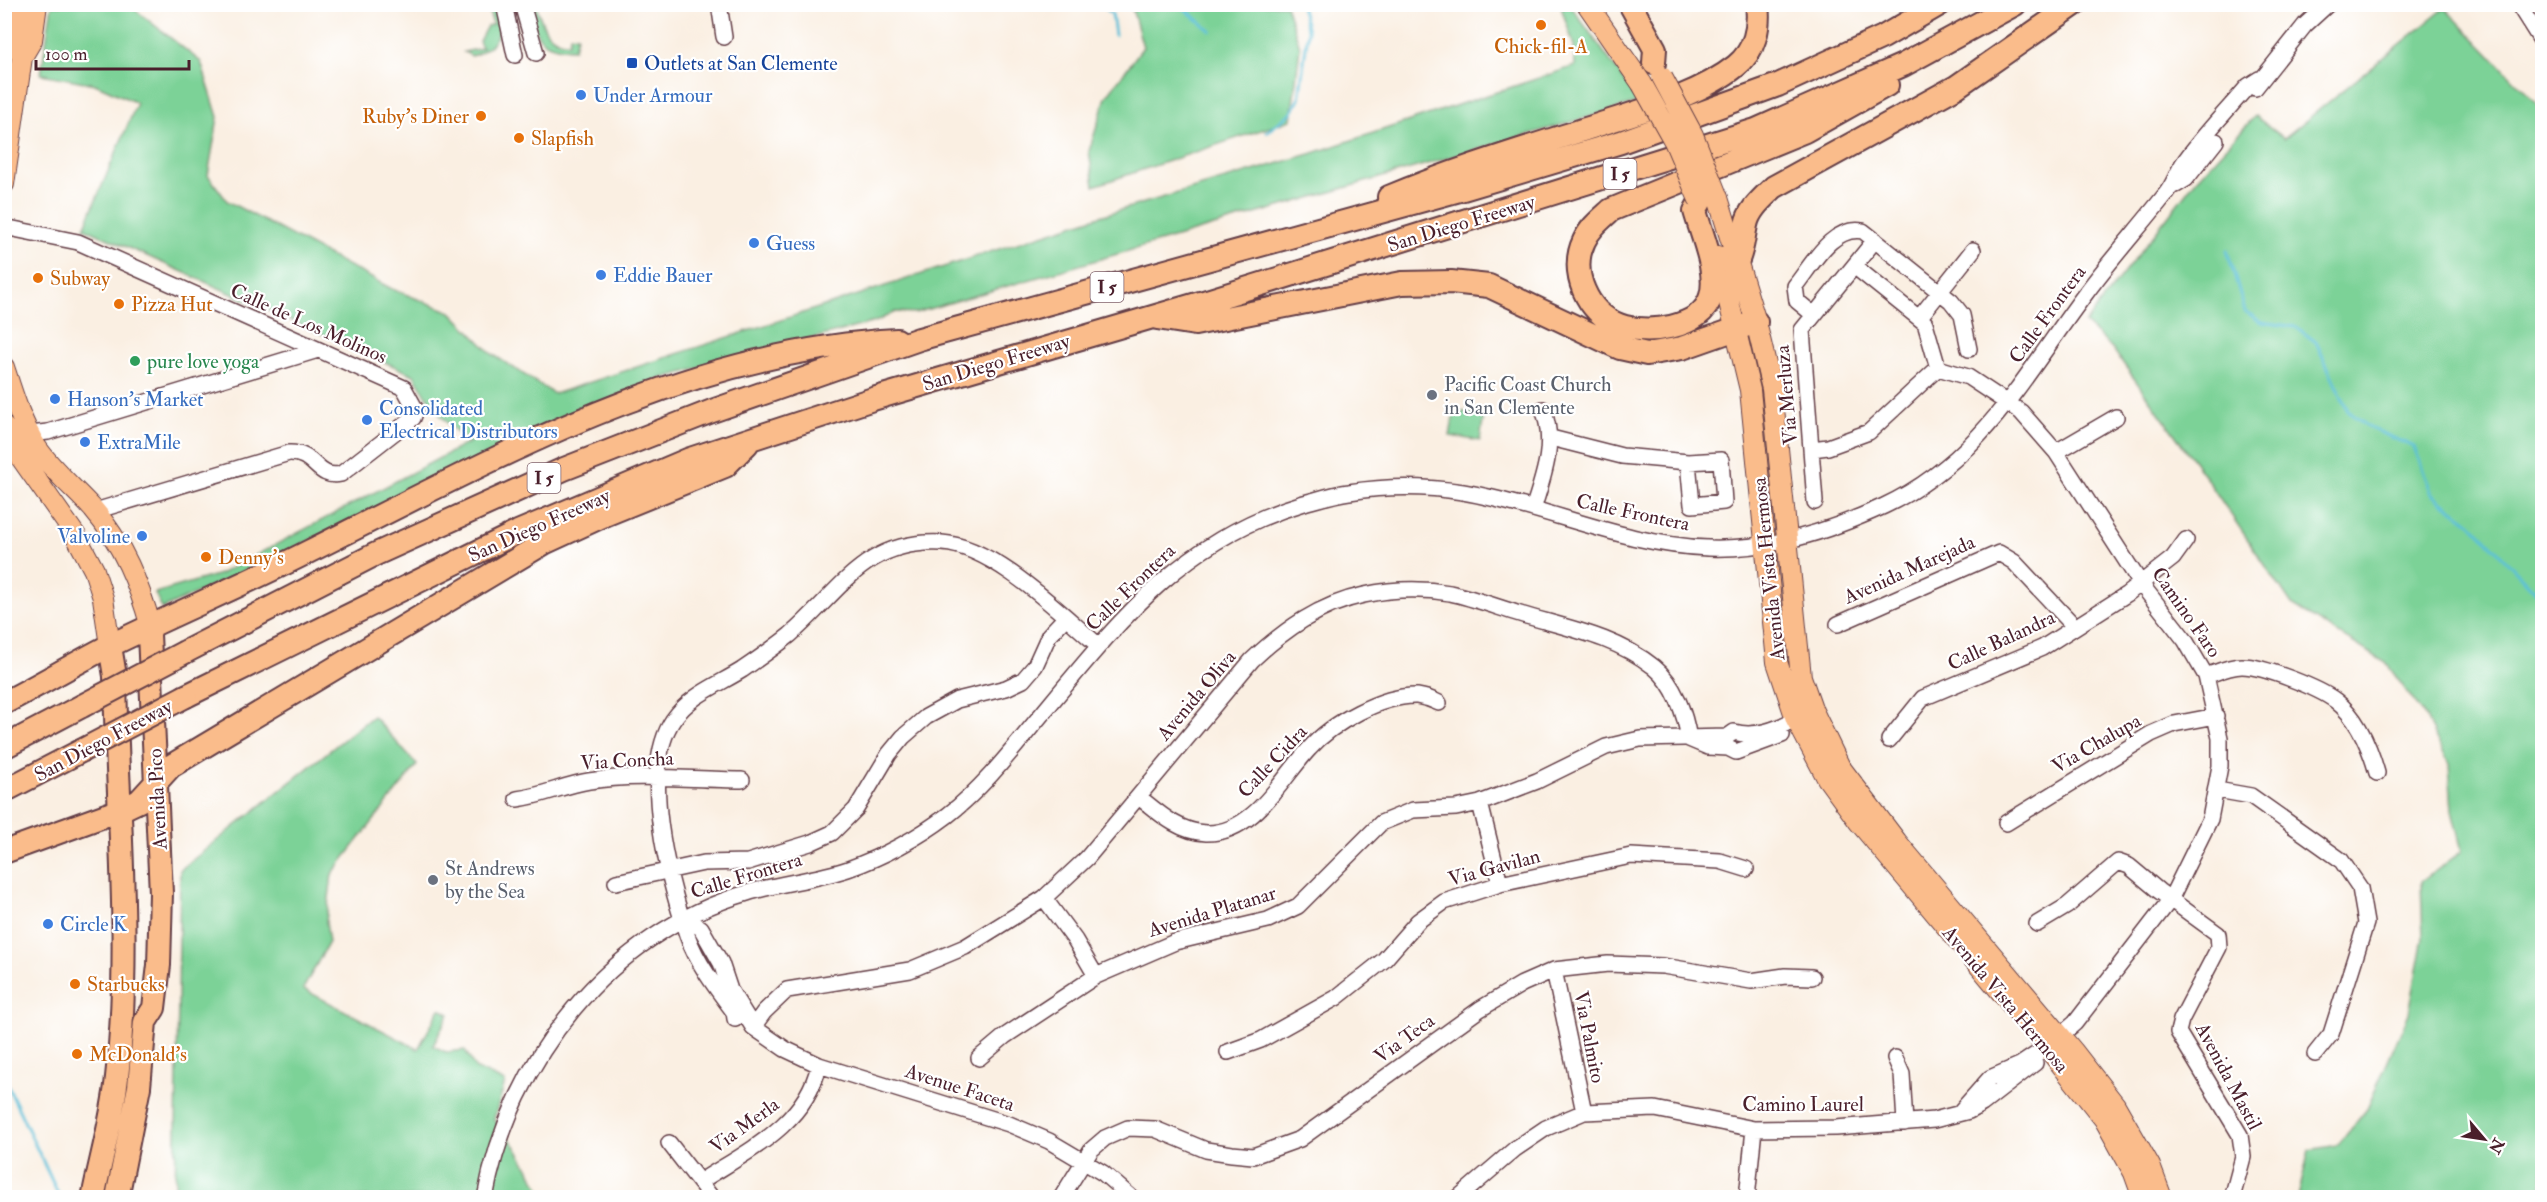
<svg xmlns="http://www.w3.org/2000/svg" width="2547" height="1202" font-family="'IM FELL Double Pica',serif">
<rect width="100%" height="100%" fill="#fff"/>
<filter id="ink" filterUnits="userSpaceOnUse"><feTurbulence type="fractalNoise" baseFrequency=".0167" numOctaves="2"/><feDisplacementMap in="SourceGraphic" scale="12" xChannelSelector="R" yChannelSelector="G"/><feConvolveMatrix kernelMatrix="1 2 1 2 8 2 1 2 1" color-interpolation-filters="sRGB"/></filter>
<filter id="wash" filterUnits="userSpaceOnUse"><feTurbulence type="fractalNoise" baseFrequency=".008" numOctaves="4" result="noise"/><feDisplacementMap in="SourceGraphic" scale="24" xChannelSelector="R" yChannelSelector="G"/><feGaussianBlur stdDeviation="1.35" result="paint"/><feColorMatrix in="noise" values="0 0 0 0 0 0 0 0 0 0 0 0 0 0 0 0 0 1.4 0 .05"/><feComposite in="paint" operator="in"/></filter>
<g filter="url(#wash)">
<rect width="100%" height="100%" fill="#faefe2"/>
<!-- green -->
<path fill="#7bd297" stroke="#627861" stroke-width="1.5" d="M52,5H129L201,62L218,117L208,175L227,201L392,289L451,312L492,354L554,394L1100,216L1310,154L1575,66L1574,46L1561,7L1570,5L1640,102L915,313L895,312L875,322L659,379L162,609L155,593L220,574L470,442C444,425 429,401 414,375L84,228L137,103L95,84L41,74Z
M487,5H497C505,30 497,47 472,56L464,52L482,48L479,41L487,26L493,24Z
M528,5H536C543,25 545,40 569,43L570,35L577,36L574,49C538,48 536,37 528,5Z
M1131,5H1286L1300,47L1291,120L1094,186L1089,151L1106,97L1143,47Z
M2445,8L2542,109V1197H2298L2309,1150L2338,1145L2367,1109L2409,1013L2423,938L2421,882L2462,851L2452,811L2449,764L2426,718L2386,663L2292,605L2202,472L2112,348L2085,323L2196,180L2255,116L2284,138Z
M1456,411L1484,415L1480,441L1450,436L1454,413Z
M373,716L417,765L332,874L326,922L329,942L303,989L418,1049L440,1009L449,1014L433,1046L446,1052L465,1050L475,1068L505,1082L494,1119L516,1147L545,1197L175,1198L180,870Z"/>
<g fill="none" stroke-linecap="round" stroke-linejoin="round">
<!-- stream -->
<path stroke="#5bc0d9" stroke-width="3" d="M1101,4L1112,14L1115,35
M1179,4L1211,31
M1267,132L1292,112L1299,99L1308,31L1301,6
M2227,250L2245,311L2261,322L2296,327L2316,342L2348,411L2368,427L2414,447L2432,494L2471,523L2542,599
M4,1078L60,1198"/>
</g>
</g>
<g filter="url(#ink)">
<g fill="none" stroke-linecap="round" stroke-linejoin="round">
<defs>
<path id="minor" d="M504,4L515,55
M522,4L536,53
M719,4L724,37
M2518,4L2542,42
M2255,88L2305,25L2328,4
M2176,185L2186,179L2216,141
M4,227L78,242L404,388L416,410L413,418L341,474C316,480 316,452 289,453L95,511
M1814,315L1797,301L1795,286C1812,265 1832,225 1863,231L1951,301L1962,315L1969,349
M1919,318L1973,250
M1938,368L1968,377L2021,412L2056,452L2141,584L2185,640L2206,676L2220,738V766L2210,819L2170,900L2075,1023L2047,1047L2020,1065L1990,1078L1960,1112
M21,435L48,432L318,350
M1551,438L1622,456L1688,462L1721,460L1724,502L1692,505L1688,462
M1812,449L1828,447L1869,432L1938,368L1925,323L1854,266L1875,240
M2056,452L2116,417
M1815,502L1802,330L1854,266
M1533,509C1544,475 1556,443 1543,409
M1838,624L1999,553L2014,562L2075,627
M2206,676C2217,672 2230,666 2242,666C2263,666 2319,688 2336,701C2358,718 2370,748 2377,773
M1689,739L1708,747L1728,748L1736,752L1782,735
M1889,740L1923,698L2042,648L2127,594L2173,558L2186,540
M2217,790L2251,796L2341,860L2360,888L2366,923L2331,1034L2315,1054
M1139,797C1159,813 1179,832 1206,833C1254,834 1281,779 1309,749C1332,723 1382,695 1417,696C1424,697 1433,700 1439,703
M517,799C542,796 564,785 589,781C640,773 691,780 742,780
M1480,803L1500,884
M2006,823L2151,734L2174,724L2216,716
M616,882L704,863L748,862L810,843L832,833L856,809L889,754L903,737L926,717L957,700L1006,688L1023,680L1035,666L1049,635L1065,618
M1044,898L1075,940L1096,976
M683,917L701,928L721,963L730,990L753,1027L785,1049L819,1065L1009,1124L1049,1141L1103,1173L1132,1198
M2037,924L2067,906L2118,862L2129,866L2159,891L2218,934L2219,947L2181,1020L2178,1032L2240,1135L2243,1157L2232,1198
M1554,970L1584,1112
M735,1019L734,1012C716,988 697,963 687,935C669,881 639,770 673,720C690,695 718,685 742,670C758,659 775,647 790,635C841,591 864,539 942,543C994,546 1060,613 1099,646
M753,1027L764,1012L787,990L910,970L965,947L1044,898L1087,858L1252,660C1284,630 1320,604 1364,595C1392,589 1422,588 1450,593C1473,598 1497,607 1520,614C1566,628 1615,636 1654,667C1675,684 1685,714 1689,739
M1228,1052L1261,1040L1336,998L1384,960L1418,921L1444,902L1500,884L1631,856L1720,861L1746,869
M979,1058L1005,1036L1096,976L1175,942L1268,920L1298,906L1381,823L1413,810L1456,808L1480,803L1537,781L1606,747L1640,739L1727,737L1734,732C1755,738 1777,729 1796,719
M1895,1058L1902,1074L1905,1123
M669,1143L712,1198
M701,1181C748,1151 806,1124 819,1065
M485,1198C510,1059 610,933 747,893C780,883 815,880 848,869C882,857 919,837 948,815C984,787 1013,749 1042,714C1119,621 1183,538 1304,503C1319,499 1334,494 1349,492C1386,486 1425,486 1463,492C1545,506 1623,545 1708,548C1772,550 1827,532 1884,506C1981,461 2025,374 2086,293C2111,259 2139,228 2165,195C2173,186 2176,175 2182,165C2201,137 2226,112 2248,86L2259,79
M1061,1198L1091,1150L1105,1138L1128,1128L1155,1129L1206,1150L1232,1154L1253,1156L1300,1139L1480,1009L1522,984L1554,970L1608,964L1663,966L1751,981L1785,976L1812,977
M1458,1198L1515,1149L1546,1128L1584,1112L1655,1109L1754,1129L1836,1128L1934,1120L1969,1111L1982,1104L2035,1063
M1747,1198L1754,1129"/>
<path id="major" d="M19,4L15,39L22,57
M1587,4L1642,84
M4,184L22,57L32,40L37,4
M1718,198L1756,322L1772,389L1801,677L1813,711L1840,767L1897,842L2073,1051L2115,1105L2150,1166L2162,1198
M1718,256L1750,390L1777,662L1796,719L1827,778L1859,822L2047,1047L2104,1119L2134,1173L2143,1198
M4,367C13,395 21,422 37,448C52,470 75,489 93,509C123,544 139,584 151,627
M4,427L21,458L76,536L94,570L103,598L110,646"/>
<path id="highway" d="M1630,4L1655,49L1654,63
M1389,197C1458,168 1530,147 1601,124C1644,110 1701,94 1736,66C1755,51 1760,27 1757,4
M1700,202L1695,211C1702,236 1718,271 1711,296C1702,329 1646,335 1619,325C1587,313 1569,272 1584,241C1590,228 1600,220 1611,210L1805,131L1887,85
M1737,262C1743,249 1743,239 1746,225C1749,209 1763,198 1774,187L1956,87L2075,4
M1157,318L1195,324L1402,283L1451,282L1489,286L1620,348L1647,354L1682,348L1756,322
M185,652L376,554L564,469L712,411L919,339L1460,190L1621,142L1778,85L1883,37L1940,4
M186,696L518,532L690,459L873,399L1207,301L1756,130L1903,65L2015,4
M4,703C39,685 72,665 107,647C174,614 243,585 310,551C496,458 685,351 897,340
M4,747L82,706
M4,791L81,751
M4,852L120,810L139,801L171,766L544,543L607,514L725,466L747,444
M93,1198C101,1158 113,1117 117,1077C132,944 117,809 115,676L110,646
M117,1198L139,1087L145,1022L154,1008L159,965L161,893L149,634L151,627"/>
</defs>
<!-- minor casing -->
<use href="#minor" stroke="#643e46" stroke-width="18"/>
<!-- major casing -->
<use href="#major" stroke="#643e46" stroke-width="22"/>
<!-- highway casing -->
<use href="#highway" stroke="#643e46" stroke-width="26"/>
<!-- minor -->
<use href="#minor" stroke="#fff" stroke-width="15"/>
<!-- major -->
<use href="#major" stroke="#fabc8b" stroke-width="20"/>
<!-- highway -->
<use href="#highway" stroke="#fabc8b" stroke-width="22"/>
<defs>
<path id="major-bridge" d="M1662,77L1693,135L1718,198
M1642,84L1674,141L1700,202"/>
<path id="highway-bridge" d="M82,706L185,652
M81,751L186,696"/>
</defs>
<!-- major-bridge casing -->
<use href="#major-bridge" stroke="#643e46" stroke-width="22" stroke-linecap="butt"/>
<!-- highway-bridge casing -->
<use href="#highway-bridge" stroke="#643e46" stroke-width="26" stroke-linecap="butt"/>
<!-- major-bridge -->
<use href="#major-bridge" stroke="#fabc8b" stroke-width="20"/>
<!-- highway-bridge -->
<use href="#highway-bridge" stroke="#fabc8b" stroke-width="22"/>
</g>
</g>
<!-- markers -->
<g fill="#e8710a" stroke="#fff" stroke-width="2">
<circle cx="1541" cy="25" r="6"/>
<circle cx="481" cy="116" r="6"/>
<circle cx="519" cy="138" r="6"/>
<circle cx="38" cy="278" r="6"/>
<circle cx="119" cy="304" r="6"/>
<circle cx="206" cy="557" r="6"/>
<circle cx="75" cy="984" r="6"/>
<circle cx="77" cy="1054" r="6"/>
</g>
<rect fill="#1a4fb4" stroke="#fff" stroke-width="2" x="626" y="57" width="12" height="12" rx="3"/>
<g fill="#3f7fe0" stroke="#fff" stroke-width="2">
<circle cx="581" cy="95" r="6"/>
<circle cx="754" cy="243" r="6"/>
<circle cx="601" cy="275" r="6"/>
<circle cx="55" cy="399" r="6"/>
<circle cx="367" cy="420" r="6"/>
<circle cx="85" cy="442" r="6"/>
<circle cx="142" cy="536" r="6"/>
<circle cx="48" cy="924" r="6"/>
</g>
<circle fill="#2e9e5b" stroke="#fff" stroke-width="2" cx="135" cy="361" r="6"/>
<g fill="#6b7280" stroke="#fff" stroke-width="2">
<circle cx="1432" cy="395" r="6"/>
<circle cx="433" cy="880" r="6"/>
</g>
<g text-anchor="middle" stroke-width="4.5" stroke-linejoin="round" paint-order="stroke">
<!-- shield labels -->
<g fill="#fff" stroke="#80626b" stroke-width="1.5">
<rect x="1603.5" y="159" width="33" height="30" rx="4.5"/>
<rect x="1090.5" y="272" width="33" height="30" rx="4.5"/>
<rect x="527.5" y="463" width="33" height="30" rx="4.5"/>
</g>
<g font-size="18" font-weight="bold" fill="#4a1f2b">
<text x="1620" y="180">I 5</text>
<text x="1107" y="293">I 5</text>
<text x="544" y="484">I 5</text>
</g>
<!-- food labels -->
<g font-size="20" fill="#c56008" stroke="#fff" text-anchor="start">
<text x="1541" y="53" text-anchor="middle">Chick-fil-A</text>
<text x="469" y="123" text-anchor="end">Ruby's Diner</text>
<text x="531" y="145">Slapfish</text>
<text x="50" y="285">Subway</text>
<text x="131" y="311">Pizza Hut</text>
<text x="218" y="564">Denny's</text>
<text x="87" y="991">Starbucks</text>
<text x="89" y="1061">McDonald's</text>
</g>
<!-- transit labels -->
<g font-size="20" fill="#164399" stroke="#fff" text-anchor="start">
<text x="644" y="70">Outlets at San Clemente</text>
</g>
<!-- shop labels -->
<g font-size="20" fill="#366cbe" stroke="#fff" text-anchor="start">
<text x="593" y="102">Under Armour</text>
<text x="766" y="250">Guess</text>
<text x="613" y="282">Eddie Bauer</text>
<text x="67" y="406">Hanson's Market</text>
<text x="379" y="415">Consolidated<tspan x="379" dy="23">Electrical Distributors</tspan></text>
<text x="97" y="449">ExtraMile</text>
<text x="130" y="543" text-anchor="end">Valvoline</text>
<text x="60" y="931">Circle K</text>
</g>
<!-- street labels -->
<g font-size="20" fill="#4a1f2b" stroke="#fff">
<text transform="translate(1461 223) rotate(-17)" y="7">San Diego Freeway</text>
<text transform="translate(2047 314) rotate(-54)" y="7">Calle Frontera</text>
<text transform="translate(309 323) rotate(24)" y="7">Calle de Los Molinos</text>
<text transform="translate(996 362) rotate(-17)" y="7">San Diego Freeway</text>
<text transform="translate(1786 395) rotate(-95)" y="7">Via Merluza</text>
<text transform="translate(1633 512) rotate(12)" y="7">Calle Frontera</text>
<text transform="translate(539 525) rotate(-24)" y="7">San Diego Freeway</text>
<text transform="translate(1768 569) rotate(-96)" y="7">Avenida Vista Hermosa</text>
<text transform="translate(1909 569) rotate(-24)" y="7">Avenida Marejada</text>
<text transform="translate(1130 587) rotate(-44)" y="7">Calle Frontera</text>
<text transform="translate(2187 612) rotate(55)" y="7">Camino Faro</text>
<text transform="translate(2001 640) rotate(-25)" y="7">Calle Balandra</text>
<text transform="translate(1196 695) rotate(-50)" y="7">Avenida Oliva</text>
<text transform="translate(103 740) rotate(-28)" y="7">San Diego Freeway</text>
<text transform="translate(2096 743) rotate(-30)" y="7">Via Chalupa</text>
<text transform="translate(627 760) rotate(-3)" y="7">Via Concha</text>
<text transform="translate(1272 761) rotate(-47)" y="7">Calle Cidra</text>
<text transform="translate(157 799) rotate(-93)" y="7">Avenida Pico</text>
<text transform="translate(1494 867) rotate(-15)" y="7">Via Gavilan</text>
<text transform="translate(746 875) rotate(-17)" y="7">Calle Frontera</text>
<text transform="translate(1212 911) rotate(-17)" y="7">Avenida Platanar</text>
<text transform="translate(2006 999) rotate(50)" y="7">Avenida Vista Hermosa</text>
<text transform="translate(1590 1037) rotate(79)" y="7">Via Palmito</text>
<text transform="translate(1404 1038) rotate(-36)" y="7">Via Teca</text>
<text transform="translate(2229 1076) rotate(62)" y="7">Avenida Mastil</text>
<text transform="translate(960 1087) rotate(18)" y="7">Avenue Faceta</text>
<text x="1803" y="1111">Camino Laurel</text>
<text transform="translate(744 1125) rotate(-36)" y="7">Via Merla</text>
</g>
<!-- leisure labels -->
<g font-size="20" fill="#27864d" stroke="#fff" text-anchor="start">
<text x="147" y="368">pure love yoga</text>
</g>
<!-- worship labels -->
<g font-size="20" fill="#5b616d" stroke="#fff" text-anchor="start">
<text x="1444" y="391">Pacific Coast Church<tspan x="1444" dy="23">in San Clemente</tspan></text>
<text x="445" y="875">St Andrews<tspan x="445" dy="23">by the Sea</tspan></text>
</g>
</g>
<!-- margin -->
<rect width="2547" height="1202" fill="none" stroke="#fff" stroke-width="24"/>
<!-- north arrow -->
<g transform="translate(2484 1139) rotate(119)" stroke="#ffffff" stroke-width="4.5" paint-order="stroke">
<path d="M0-4.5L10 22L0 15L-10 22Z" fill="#4a1f2b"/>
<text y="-9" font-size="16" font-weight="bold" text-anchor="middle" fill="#4a1f2b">N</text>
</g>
<!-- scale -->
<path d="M36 60v9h153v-9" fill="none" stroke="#4a1f2b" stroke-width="3"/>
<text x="45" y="60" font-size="18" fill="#4a1f2b" stroke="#ffffff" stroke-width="4.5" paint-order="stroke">100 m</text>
</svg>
